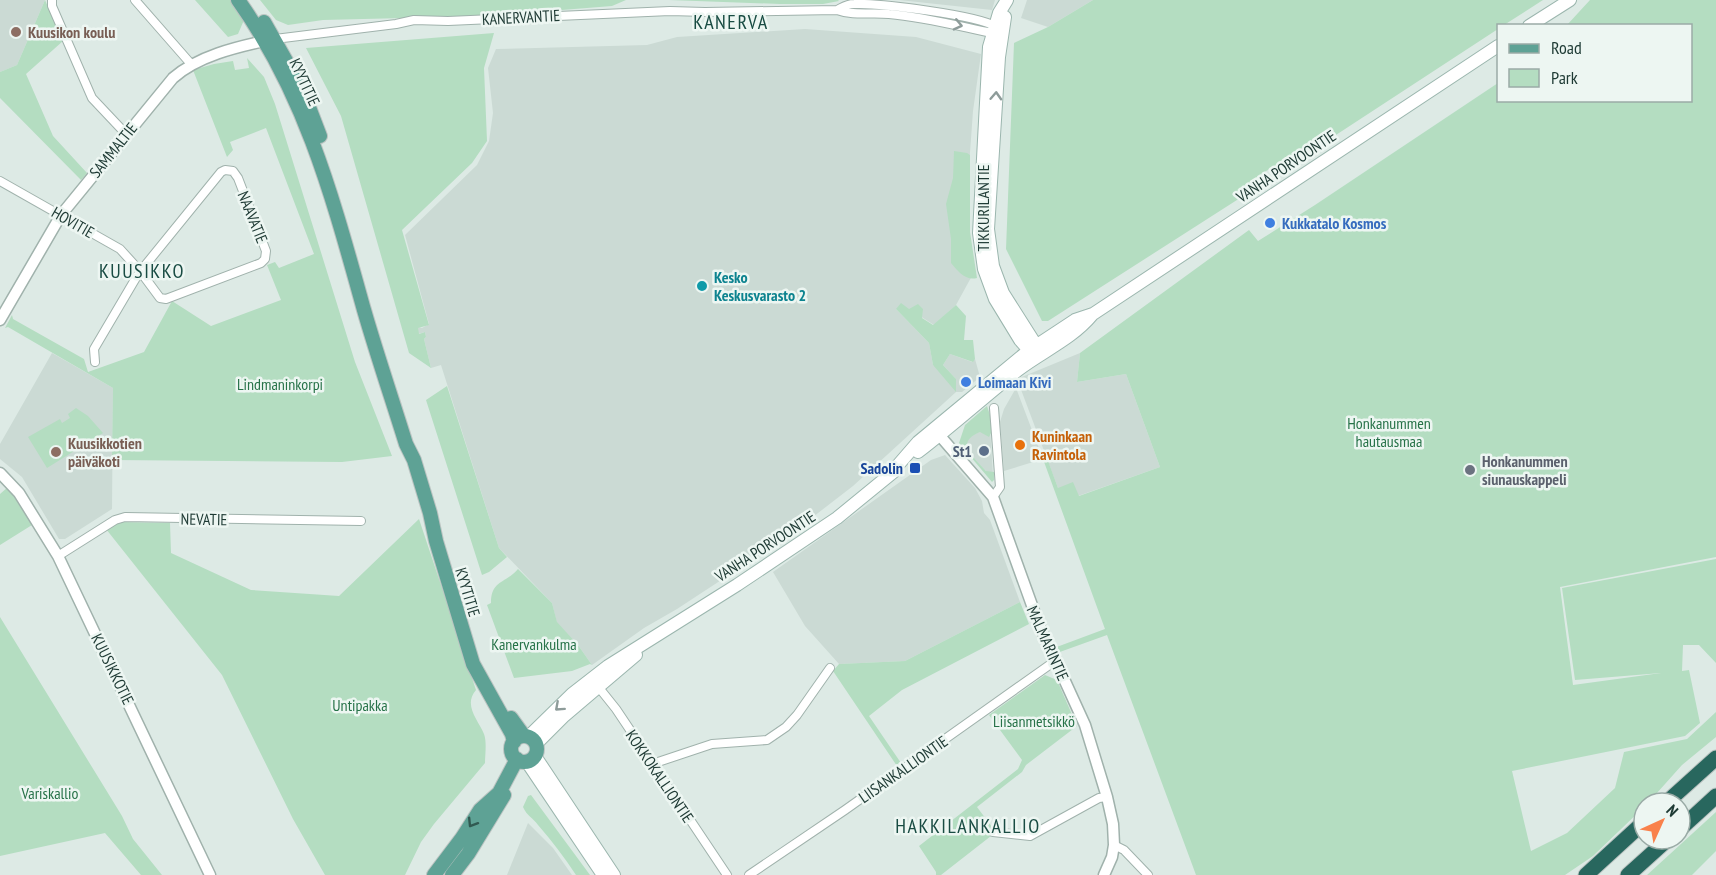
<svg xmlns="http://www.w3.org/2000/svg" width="1716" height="875" font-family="'PT Sans Narrow',sans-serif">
<rect width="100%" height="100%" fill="#ddeae5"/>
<!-- built -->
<path fill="#cbdad4" d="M0,0H45L17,65L0,72Z
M899,0H995L992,10Z
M1027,0H1093L1048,27L1021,18Z
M805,29L916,37L981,54L973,111L967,194V248L973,274L956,305L934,325L909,309H896L929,343L933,365L956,379L943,365L950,354L972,362L975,359L980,377L962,392H956L853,486L787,537L677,609L644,628L592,665L578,645L557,623L552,603L499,548L441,365L431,368L424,339L426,337L425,332L418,334V327L422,328L429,324L405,235L477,165L489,141L493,113L488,68L496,49L647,45L677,37Z
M52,353L113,388L112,509L65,539H59L22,477L0,459V444Z
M1080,353L1077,382L1126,374L1160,467L1078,496L1058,488L1017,379Z
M1016,388L1043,459L1004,471L1000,422L1004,409Z
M990,428L993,475L992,477L962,446L961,439Z
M945,455L975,488L982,501L984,513L990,520L1020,602L905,661L839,664L805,626L773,572L931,460Z
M528,823L553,848L572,875H507Z"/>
<!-- green -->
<path fill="#b4ddc1" d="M45,0L63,41L26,74L53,136L87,173L81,180L0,98V72L17,65Z
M195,0H234L244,20L238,34L228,37Z
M260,0H626L612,6L485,16L323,20L288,25L276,20Z
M669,0H838L839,1L823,4H780Z
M1093,0H1543L1504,25L1498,26V29L1290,165C1266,168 1263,169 1251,191L1048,321H1042L1006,249L1014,43L1048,27Z
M1590,0H1716V557L1560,587L1573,685L1661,673L1575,680L1562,588L1716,559V663L1699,645H1683L1682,671L1689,670L1700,723L1685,736L1512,771L1531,851L1567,833L1615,788L1624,752L1687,739L1716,712V737L1682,765L1648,803H1644V807L1593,856L1565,875H1196L1107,635L1057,653L1054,648L1105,629L1043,459L1047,458L1058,488L1073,482L1079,496L1160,467L1126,374L1077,382L1080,353L1249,230L1258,241L1315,205L1498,83V100H1690V26L1567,25Z
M494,33L484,68L487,141L472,163L402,230L429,325L418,328L419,334L425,332L426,337L424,339L431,368L409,353L341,116L306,48Z
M247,58L264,77L275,104L355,362L392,456L342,462L112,460L113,388L8,327L5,328L12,315L13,319L84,359L88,372L144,352L172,301L211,326L281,300L267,265L275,262L279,268L314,254L266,128L230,142L233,150L227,157L193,70L214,64L233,61L235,70L249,68Z
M954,151L967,153L970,155V232L977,278C965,281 958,271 951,263V239L946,204L953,178Z
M901,303L909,309L918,304L923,309L922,318L933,325L956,305L966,316L964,340H973L975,359L973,362L950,354L943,365L956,379V392L933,365L929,343L896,309Z
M447,386L499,548L507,557L489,572L482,575L426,400Z
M987,406L994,427L989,437L980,432C953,443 975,458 986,471L994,472V480L992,482L959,443L965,425Z
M76,408L88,416L103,433L47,468L28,437L60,419L62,423L70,418L68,414Z
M8,487L32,525L0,545V494Z
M419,519L476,690C463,705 478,720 484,734C487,742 485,755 485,763L434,824L421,842L405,875H325L293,819L222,675L106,529L119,522L170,523L171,553L251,590L339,596Z
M518,569L552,603L557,622L578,645L592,665L590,664L572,671L514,678L487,605L491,603C491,580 505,584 518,569Z
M1020,602L1029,624L902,690L869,716L901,763L897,766L833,671L839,664L905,661Z
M0,617L122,816L133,839L162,875H141L105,833L0,856Z
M1045,675L1057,680L1077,726L1026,765L1022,772L977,807L992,827L991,836L941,875H936V872L919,846L1018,769L1022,760L989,715Z
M531,795L590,875H576C564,857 552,841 538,825C533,818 527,816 523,807L528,796Z
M1716,812V851L1692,875H1647Z"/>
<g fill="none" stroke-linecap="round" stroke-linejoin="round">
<defs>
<path id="minor" d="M52,0V6L92,98L126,134
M135,0L191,64
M837,10C843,7 847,4 854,4C880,3 977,15 997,27
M275,39L396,24L414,20L448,21L670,11L705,12L837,10C853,16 872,12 889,14C924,17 958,26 992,33L998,32
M0,181L120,249L140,271L160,298L166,299L261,263L265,259L266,251L238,178L233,171L225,170L221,172L143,268L140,271L94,349L95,362
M993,497L1000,487L994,408
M58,556L115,520L125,517L361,521
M596,684L616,709L727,875
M652,764L712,744L767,740L786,727L797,715L830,668
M993,832L1030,836L1099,798L1107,797
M1114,845L1124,850L1148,875
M749,875L845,810L1055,661"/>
<path id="tertiary" d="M0,320L61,215L173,78C198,56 236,47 269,40
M934,429L993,497L1038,622L1085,725L1107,797L1113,824L1114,845L1112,857L1104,875
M0,473L19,493L58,556L210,875"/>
<path id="secondary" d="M1007,0L999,13L989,47L979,233L984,269L995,299L1020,340L1033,355
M1005,17L999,57L988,229L993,266L1003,293L1036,345L1037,353
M1529,26L1570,0
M918,452C952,426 984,397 1018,370C1043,351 1072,339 1092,315
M892,472L918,442L1028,351L1075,320L1093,314L1498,46
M528,737L572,694L608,666L737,585L837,518L897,469
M536,744L563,717L636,655
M535,756L614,875
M527,762L603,875"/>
<path id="primary" d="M238,0C306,95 333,199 364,310C377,355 392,399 406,444L414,460L430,513L436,541L473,664L512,734L514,742
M264,22L302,89L320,136
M511,718L524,736
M511 749a13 13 0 1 1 26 0a13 13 0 1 1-26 0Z
M434,875L462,838L480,810L499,793L517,759
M452,875L468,854L504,795"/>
<path id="motorway" d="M1666,803L1716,758
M1680,829L1716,796
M1586,875L1644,822
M1628,875L1668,839"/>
</defs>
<!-- minor casing -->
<use href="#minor" stroke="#a0b2ac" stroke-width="10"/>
<!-- tertiary casing -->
<use href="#tertiary" stroke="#a0b2ac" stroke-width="13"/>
<!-- secondary casing -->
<use href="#secondary" stroke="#9bb6ae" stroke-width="14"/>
<!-- primary casing -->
<use href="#primary" stroke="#bcc4c2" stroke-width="16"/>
<!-- motorway casing -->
<use href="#motorway" stroke="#bcc4c2" stroke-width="17"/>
<!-- minor -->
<use href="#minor" stroke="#fff" stroke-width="8"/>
<!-- tertiary -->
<use href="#tertiary" stroke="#fff" stroke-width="10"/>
<!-- secondary -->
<use href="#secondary" stroke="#fff" stroke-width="12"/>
<!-- primary -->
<use href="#primary" stroke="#5ea295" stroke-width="14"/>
<!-- motorway -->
<use href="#motorway" stroke="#28675e" stroke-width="15"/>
</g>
<!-- one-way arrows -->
<defs><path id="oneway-chevron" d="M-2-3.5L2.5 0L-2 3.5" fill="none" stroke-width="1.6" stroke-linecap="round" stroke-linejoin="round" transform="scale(1.5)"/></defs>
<g stroke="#8e9c9a">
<use href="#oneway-chevron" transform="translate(958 25) rotate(13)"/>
<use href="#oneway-chevron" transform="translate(996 96) rotate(-87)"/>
<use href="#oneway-chevron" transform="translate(559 707) rotate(138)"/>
</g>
<use stroke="#315951" href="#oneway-chevron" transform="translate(472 823) rotate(122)"/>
<!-- markers -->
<g fill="#8d6e63" stroke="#edf6f2" stroke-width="2">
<circle cx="16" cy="32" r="6"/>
<circle cx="56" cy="452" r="6"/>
</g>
<g fill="#3f7fe0" stroke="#edf6f2" stroke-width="2">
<circle cx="1270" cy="223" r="6"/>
<circle cx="966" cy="382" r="6"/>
</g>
<circle fill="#0f9aa8" stroke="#edf6f2" stroke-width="2" cx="702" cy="286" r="6"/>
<circle fill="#e8710a" stroke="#edf6f2" stroke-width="2" cx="1020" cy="445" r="6"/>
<circle fill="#5c6f8a" stroke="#edf6f2" stroke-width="2" cx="984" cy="451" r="6"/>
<rect fill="#1a4fb4" stroke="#edf6f2" stroke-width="2" x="909" y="462" width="12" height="12" rx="3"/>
<circle fill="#6b7280" stroke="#edf6f2" stroke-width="2" cx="1470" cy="470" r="6"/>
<g text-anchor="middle" stroke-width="5" stroke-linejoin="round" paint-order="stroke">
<!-- street labels -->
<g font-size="16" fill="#1e3a34" stroke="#edf6f2">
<text transform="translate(521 17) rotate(-3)" y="6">KANERVANTIE</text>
<text transform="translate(305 82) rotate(65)" y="6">KYYTITIE</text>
<text transform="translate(113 150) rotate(-51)" y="6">SAMMALTIE</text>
<text transform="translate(1286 166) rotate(-34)" y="6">VANHA PORVOONTIE</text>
<text transform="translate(983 208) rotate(-90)" y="6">TIKKURILANTIE</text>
<text transform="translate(253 217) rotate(68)" y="6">NAAVATIE</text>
<text transform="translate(73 222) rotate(30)" y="6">HOVITIE</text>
<text transform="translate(204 519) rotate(1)" y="6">NEVATIE</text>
<text transform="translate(765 546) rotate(-33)" y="6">VANHA PORVOONTIE</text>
<text transform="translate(468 592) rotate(73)" y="6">KYYTITIE</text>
<text transform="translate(1048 643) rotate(66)" y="6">MALMARINTIE</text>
<text transform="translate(113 669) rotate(64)" y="6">KUUSIKKOTIE</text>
<text transform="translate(903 769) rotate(-35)" y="6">LIISANKALLIONTIE</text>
<text transform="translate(660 776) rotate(56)" y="6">KOKKOKALLIONTIE</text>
</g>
<!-- education labels -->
<g font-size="16" font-weight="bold" fill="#785e54" stroke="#edf6f2" text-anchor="start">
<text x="28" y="38">Kuusikon koulu</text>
<text x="68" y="449">Kuusikkotien<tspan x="68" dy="18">päiväkoti</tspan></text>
</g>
<!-- shop labels -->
<g font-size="16" font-weight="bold" fill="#366cbe" stroke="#edf6f2" text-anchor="start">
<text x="1282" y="229">Kukkatalo Kosmos</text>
<text x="978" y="388">Loimaan Kivi</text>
</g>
<!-- culture labels -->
<g font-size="16" font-weight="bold" fill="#0d838f" stroke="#edf6f2" text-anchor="start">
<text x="714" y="283">Kesko<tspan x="714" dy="18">Keskusvarasto 2</tspan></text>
</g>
<!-- park labels -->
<g font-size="16" fill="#267248" stroke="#edf6f2">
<text x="280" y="390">Lindmaninkorpi</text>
<text x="1389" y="429">Honkanummen<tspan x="1389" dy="18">hautausmaa</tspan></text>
<text x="534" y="650">Kanervankulma</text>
<text x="360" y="711">Untipakka</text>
<text x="1034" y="727">Liisanmetsikkö</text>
<text x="50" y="799">Variskallio</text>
</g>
<!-- food labels -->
<g font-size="16" font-weight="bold" fill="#c56008" stroke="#edf6f2" text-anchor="start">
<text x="1032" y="442">Kuninkaan<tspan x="1032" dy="18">Ravintola</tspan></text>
</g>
<!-- service labels -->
<g font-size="16" font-weight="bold" fill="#4e5e75" stroke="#edf6f2" text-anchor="end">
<text x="972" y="457">St1</text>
</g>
<!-- worship labels -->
<g font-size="16" font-weight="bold" fill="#5b616d" stroke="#edf6f2" text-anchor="start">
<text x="1482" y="467">Honkanummen<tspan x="1482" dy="18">siunauskappeli</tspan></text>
</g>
<!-- transit labels -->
<g font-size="16" font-weight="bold" fill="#164399" stroke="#edf6f2" text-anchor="end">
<text x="903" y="474">Sadolin</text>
</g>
<!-- quarter labels -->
<g font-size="20" letter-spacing="1.5" fill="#194c43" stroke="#edf6f2">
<text x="731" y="29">KANERVA</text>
<text x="142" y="278">KUUSIKKO</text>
<text x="968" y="833">HAKKILANKALLIO</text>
</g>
</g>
<!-- legend -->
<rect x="1497" y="24" width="195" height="78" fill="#edf6f2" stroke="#9aaba6" stroke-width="1.5"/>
<rect x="1509" y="44" width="30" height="9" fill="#5ea295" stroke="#9aaba6" stroke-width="1.5"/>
<text x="1551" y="54" font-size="18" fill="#1e3a34">Road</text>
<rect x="1509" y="69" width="30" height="18" fill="#b4ddc1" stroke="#9aaba6" stroke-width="1.5"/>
<text x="1551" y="84" font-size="18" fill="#1e3a34">Park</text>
<!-- north arrow -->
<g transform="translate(1662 821) rotate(45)"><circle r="28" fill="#edf6f2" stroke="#9aaba6" stroke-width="1.5"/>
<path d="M0-4.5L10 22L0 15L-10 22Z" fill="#f9814b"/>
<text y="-9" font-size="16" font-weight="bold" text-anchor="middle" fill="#1e3a34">N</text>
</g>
</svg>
